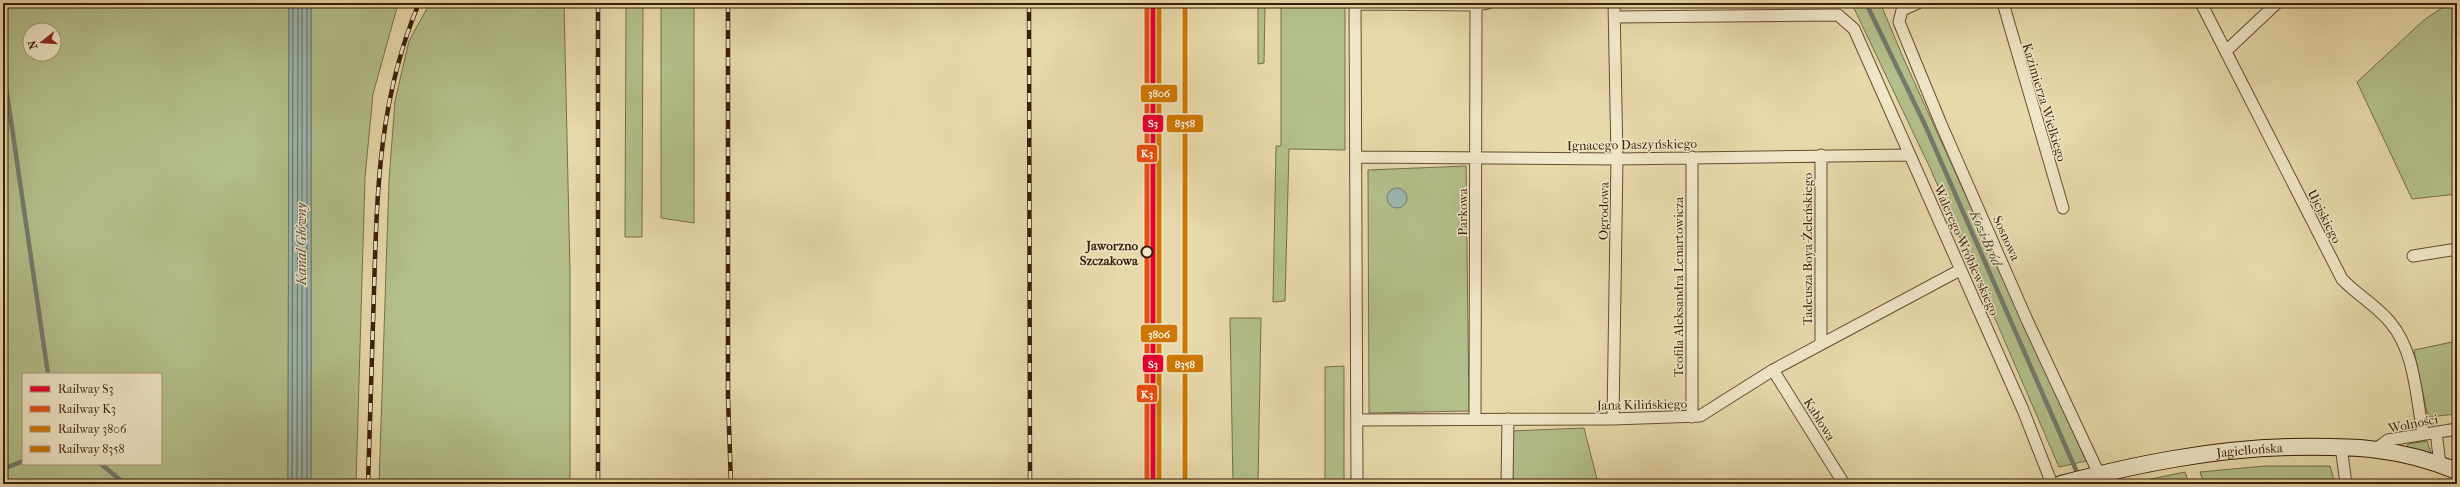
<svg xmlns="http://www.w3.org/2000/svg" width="2460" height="487" font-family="'IM FELL French Canon',serif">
<rect width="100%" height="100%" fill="#e8d9aa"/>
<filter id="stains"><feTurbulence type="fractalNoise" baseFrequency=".005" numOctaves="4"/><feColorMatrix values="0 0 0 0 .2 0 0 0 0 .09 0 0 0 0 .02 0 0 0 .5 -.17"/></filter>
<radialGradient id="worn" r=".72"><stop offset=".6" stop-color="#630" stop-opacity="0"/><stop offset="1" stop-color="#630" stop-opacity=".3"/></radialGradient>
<!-- green -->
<path fill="#b3c08b" stroke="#786e49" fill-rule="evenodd" d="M3,3H289L288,484H3ZM30,30H54V54H30ZM23,374H161V464H23Z
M311,3H400L396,11L373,94L365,177L356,484H311Z
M430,3H564L570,272V484H379L389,180L395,101L409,41Z
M626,3H643L642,237H625Z
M661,3H694V223L661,218Z
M1258,3H1265L1264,63L1258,64Z
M1281,3H1345V150L1289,149L1285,301L1273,302L1276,146H1281Z
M1844,3H1883L1882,7L1902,55L2086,461L2059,467L1931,170L1852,4Z
M2449,3H2457V194L2412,199L2357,82L2424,20Z
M1466,166L1469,411L1369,413L1368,170Z
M1230,318H1261L1258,484H1233Z
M2457,341V414L2428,417L2414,350Z
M1344,366V484H1325V367Z
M1584,428L1598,483L1513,484L1511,431Z
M2427,441L2431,453L2407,447L2408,444Z
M2265,466H2330L2335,484H2204L2200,472Z
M2185,472L2189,484H2127Z"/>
<!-- water -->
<path fill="#9ab8b2" stroke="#747a6e" d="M289,3H311V484H288Z
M1387 198a10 10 0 1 1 20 0a10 10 0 1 1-20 0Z"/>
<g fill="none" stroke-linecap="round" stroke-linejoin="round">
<!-- shore -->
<path stroke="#6b6a5c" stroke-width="1" d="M292,484L293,3
M297,484L298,3
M302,484V3
M307,484V3"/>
<!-- stream -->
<path stroke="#747a6e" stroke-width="4.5" d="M1866,3L1925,125L2079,477
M3,66L48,374
M101,464L124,483
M3,469L23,461"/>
<defs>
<path id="street" d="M1355,3L1357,484
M1918,3L1902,10L1899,22L1941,124L2027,320L2099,474
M2003,3L2063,208
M2201,3L2342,279C2357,295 2376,305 2390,322C2415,351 2416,397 2423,433
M1355,4L1476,5L1488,3
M1615,17L1838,15L1854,29L2023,410L2052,484
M2226,51L2277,3
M1821,155V343
M1356,157L1617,159L1909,155
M1692,157V417
M2413,256L2457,249
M1773,370L1844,484
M1475,419L1476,5
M1613,419L1617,159L1614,3
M1357,420L1613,419L1700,416L1773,370L1960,270
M2436,432L2440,464
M2341,446L2346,484
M2376,449L2388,440L2457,429
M1507,484L1508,419"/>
<g id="secondary">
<path id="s1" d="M2061,484C2137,464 2212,449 2291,447C2353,446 2398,447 2457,471"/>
</g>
</defs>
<!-- street casing -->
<use href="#street" stroke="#674c30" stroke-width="13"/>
<!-- secondary casing -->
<use href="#secondary" stroke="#3c1d07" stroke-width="18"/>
<!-- street -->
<use href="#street" stroke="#f0e6c8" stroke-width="11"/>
<!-- secondary -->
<use href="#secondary" stroke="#f0e6c8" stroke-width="16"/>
<defs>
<path id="rail" d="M598,3V484
M728,3V398L731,484
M1029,3L1030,484
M368,484C370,420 372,355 374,291C377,189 379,98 419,3"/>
</defs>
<!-- rail casing -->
<use href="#rail" stroke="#3c1d07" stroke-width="4.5"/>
<!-- rail -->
<use href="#rail" stroke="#f0e6c8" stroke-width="3" stroke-dasharray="9" stroke-linecap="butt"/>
<defs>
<path id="rail-1" d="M1153,3V484"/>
<path id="rail-2" d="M1147,3V484"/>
<path id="rail-3" d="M1159,3V484"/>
<path id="rail-4" d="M1185,3V484"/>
</defs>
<!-- rail-1 casing -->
<use href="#rail-1" stroke="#f0e6c8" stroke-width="8"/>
<!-- rail-2 casing -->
<use href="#rail-2" stroke="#f0e6c8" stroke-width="8"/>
<!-- rail-3 casing -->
<use href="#rail-3" stroke="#f0e6c8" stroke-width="8"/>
<!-- rail-4 casing -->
<use href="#rail-4" stroke="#f0e6c8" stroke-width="8"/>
<!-- rail-1 -->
<use href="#rail-1" stroke="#e4002b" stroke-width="5"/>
<!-- rail-2 -->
<use href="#rail-2" stroke="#e84d0f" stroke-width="5"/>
<!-- rail-3 -->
<use href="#rail-3" stroke="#ce7702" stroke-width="5"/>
<!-- rail-4 -->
<use href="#rail-4" stroke="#ce7702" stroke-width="5"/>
</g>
<!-- markers -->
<circle fill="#f0e6c8" stroke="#3c1d07" stroke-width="2" cx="1147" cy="252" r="5.5"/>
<g text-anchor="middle" stroke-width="3" stroke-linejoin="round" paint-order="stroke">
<!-- street labels -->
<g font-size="13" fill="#3c1d07" stroke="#f0e6c8">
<text transform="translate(2045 102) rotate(73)" y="5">Kazimierza Wielkiego</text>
<text transform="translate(1632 144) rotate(-1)" y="5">Ignacego Daszyńskiego</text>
<text transform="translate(1603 211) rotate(-89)" y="5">Ogrodowa</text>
<text transform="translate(1462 212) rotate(-90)" y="5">Parkowa</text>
<text transform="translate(2325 216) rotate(63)" y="5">Ujejskiego</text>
<text transform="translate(2007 238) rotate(66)" y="5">Sosnowa</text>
<text transform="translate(1807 249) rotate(-90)" y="5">Tadeusza Boya-Żeleńskiego</text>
<text transform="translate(1967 250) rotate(66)" y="5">Walerego Wróblewskiego</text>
<text transform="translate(1678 287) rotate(-90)" y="5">Teofila Aleksandra Lenartowicza</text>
<text transform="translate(1642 404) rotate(-1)" y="5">Jana Kilińskiego</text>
<text transform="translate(1820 419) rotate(58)" y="5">Kablowa</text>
<text transform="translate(2413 423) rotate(-11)" y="5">Wolności</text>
<text dy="5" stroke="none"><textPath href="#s1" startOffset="192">Jagiellońska</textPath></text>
</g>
<!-- stop labels -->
<g font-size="13" font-weight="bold" fill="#3c1d07" stroke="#f0e6c8" text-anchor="end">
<text x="1138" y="250">Jaworzno<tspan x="1138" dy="15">Szczakowa</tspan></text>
</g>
<!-- water labels -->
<g font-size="14" font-style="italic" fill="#584c3a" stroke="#f0e6c8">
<text transform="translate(1986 238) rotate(66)" y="5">Kozi Bród</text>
<text transform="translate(301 244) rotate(-90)" y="5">Kanał Główny</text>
</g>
</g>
<g stroke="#f0e6c8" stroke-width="1.5">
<rect x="1140" y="84" width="38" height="19" rx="4" fill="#ce7702"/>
<rect x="1142" y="114" width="22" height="19" rx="4" fill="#e4002b"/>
<rect x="1166" y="114" width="38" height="19" rx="4" fill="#ce7702"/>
<rect x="1136" y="144" width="22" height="19" rx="4" fill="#e84d0f"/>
<rect x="1140" y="324" width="38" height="19" rx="4" fill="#ce7702"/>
<rect x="1142" y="354" width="22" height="19" rx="4" fill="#e4002b"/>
<rect x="1166" y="354" width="38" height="19" rx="4" fill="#ce7702"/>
<rect x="1136" y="384" width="22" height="19" rx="4" fill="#e84d0f"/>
</g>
<g font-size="11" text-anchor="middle" font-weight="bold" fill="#fff">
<text x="1159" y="97">3806</text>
<text x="1153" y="127">S3</text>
<text x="1185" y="127">8358</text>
<text x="1147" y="157">K3</text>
<text x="1159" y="338">3806</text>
<text x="1153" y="368">S3</text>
<text x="1185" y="368">8358</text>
<text x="1147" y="398">K3</text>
</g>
<!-- margin -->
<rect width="2460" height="487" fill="none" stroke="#e8d9aa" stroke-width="16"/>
<rect x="4" y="4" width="2452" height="479" fill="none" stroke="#3c1d07" stroke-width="2"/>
<rect x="8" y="8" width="2444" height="471" fill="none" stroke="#3c1d07"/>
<!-- legend -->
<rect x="22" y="373" width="140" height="92" fill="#f0e6c8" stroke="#a8967b"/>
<rect x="30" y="386" width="20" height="6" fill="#e4002b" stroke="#a8967b"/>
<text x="58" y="393" font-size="12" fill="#3c1d07">Railway S3</text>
<rect x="30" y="406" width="20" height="6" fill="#e84d0f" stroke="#a8967b"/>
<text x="58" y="413" font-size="12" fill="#3c1d07">Railway K3</text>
<rect x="30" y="426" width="20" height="6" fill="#ce7702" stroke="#a8967b"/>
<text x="58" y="433" font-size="12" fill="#3c1d07">Railway 3806</text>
<rect x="30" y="446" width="20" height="6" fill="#ce7702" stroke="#a8967b"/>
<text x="58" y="453" font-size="12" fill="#3c1d07">Railway 8358</text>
<!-- north arrow -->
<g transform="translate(42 42) rotate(253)"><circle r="19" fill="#f0e6c8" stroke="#a8967b"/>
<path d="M0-3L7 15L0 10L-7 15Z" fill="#8f2418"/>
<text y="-6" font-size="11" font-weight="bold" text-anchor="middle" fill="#3c1d07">N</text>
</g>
<rect width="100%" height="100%" filter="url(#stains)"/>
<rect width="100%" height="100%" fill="url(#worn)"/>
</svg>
